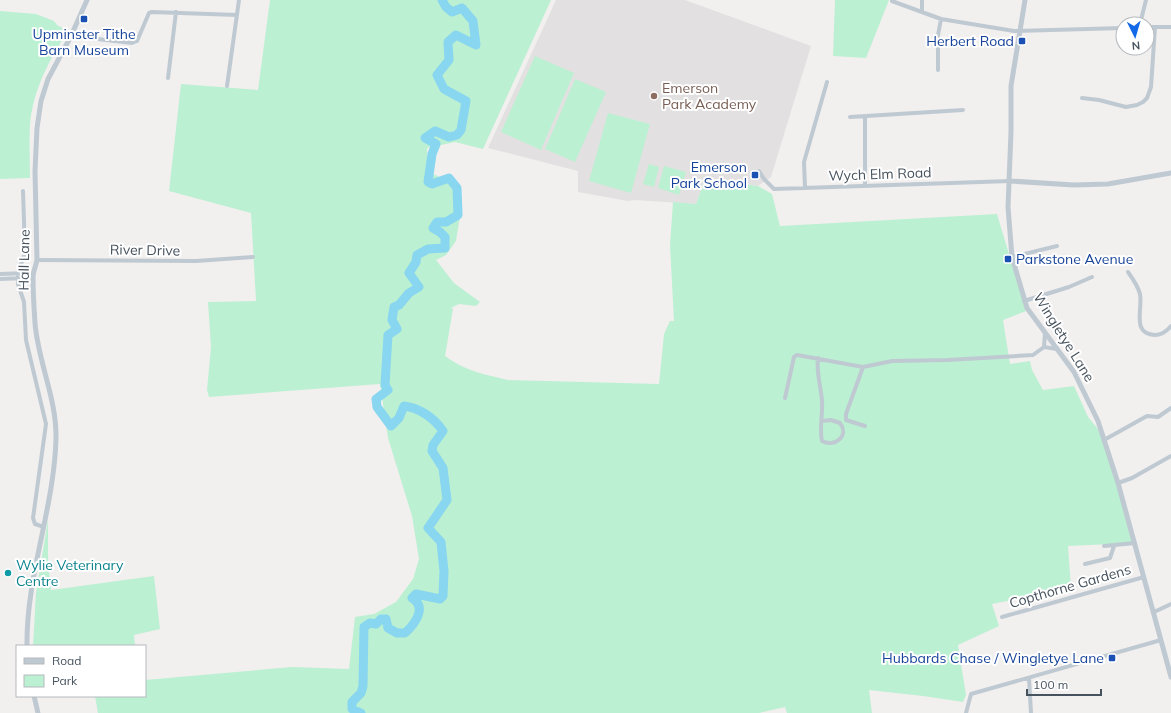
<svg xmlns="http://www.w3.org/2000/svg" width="1171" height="713" font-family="Mulish,sans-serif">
<rect width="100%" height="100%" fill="#f2efef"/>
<!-- education -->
<path fill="#e3e0e1" d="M556,0H685L811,46L771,177L758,186L705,179L696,204L635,200L628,201L578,192V171L488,148Z"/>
<!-- green -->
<path fill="#bcf0d2" d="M270,0H551L483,149L455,142L427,148L428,172L447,180L458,193L461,210L456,241L446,255L436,260L454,283L480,302L476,306L459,304L451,308L453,309L445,356C463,370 486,375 508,380L659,384L664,334L670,321H674L670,245L673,202L696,204L705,179L758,186L772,194L780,226L997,214L1026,311L1003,320L1010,364L1030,361L1032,370L1043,390L1074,386L1088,417L1103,435L1135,543L1068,546L1071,588L992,604L999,626L958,645L966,695L963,702L923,696L869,690L872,713H787L785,707L759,713H98L95,696H145V680L292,667L349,669L355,617L374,614L396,602L413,579L419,559L412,516L388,438L380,384L209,397L207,390L211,347L208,302L256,301L251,213L169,191L181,84L258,90Z
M835,0H889L866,58L833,56Z
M0,11L36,14L54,21L57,25L68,31C49,60 33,90 30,125C29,142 30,160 30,178L0,179Z
M535,56L574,73L541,150L501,132Z
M575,79L606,92L575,162L545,149Z
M608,113L650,124L631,193L589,181Z
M649,164L659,167L654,187L643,184Z
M664,166L686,172L679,195L658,188Z
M48,520V562L51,590L154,576L160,629L134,635L135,646H33L36,593Z"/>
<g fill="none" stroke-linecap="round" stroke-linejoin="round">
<!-- river -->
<path stroke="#88d6ef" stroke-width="9" d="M361,713L352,709V702L361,693L363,686L364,627L370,623L376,624L381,619H386L388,628L397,633H405C414,625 428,607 412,598L416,594L440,599L443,596L444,571L441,542L428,528L447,500L443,468L432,451L433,445L443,431C434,418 420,408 404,406L399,418L391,426L377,407L376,399L388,390L385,385L388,335L397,329L392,320L394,307L399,305L409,293L419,287L409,273L416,262L417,255L428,249L445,248V237L440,232L433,228L437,222H446L458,215L457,188L449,178L432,184L428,182L432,154L436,144L425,138L435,131L449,137L457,135L461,130L466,101L444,89L437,75L449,60L448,42L456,35L476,45L473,21L462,8L452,12L446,7L442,0"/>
<!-- minor -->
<path stroke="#bfc9d2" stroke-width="4" d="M892,1L941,19L1014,31L1123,28
M922,11V0
M1140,24L1146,0
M1147,27H1171
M71,36L132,43L137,41L149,13L152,12L237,15
M938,70V35L941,19
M168,78L176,12
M227,86L239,0
M1082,98L1099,100L1126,107L1137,105L1143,102L1147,98L1151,87L1155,27
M850,117L963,110
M759,171L764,179L774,189L1010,181
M865,185V117
M805,188L804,162L827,82
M23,191L25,253L18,273V284L24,302L26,340L46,424L33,518L35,524L44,527
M1012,257L1057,246
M37,260L196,261L253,257
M1128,272C1133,279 1138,286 1140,294C1143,309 1131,334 1155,335C1161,335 1167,331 1171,326
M0,274L27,273L33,276
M0,279L25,278L33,276
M1024,301L1069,287L1092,277
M1044,347L1057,349
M818,358C816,373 821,386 822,401C823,415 819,428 822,441C834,448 850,436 840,423L831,420L822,421
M785,398L794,357L797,355L863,367
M865,426L846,420V414L863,367L892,361L948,360L1033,355L1044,347L1045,333
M1104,440L1147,416L1158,417L1171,408
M1118,483L1132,478L1171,456
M1104,546L1135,543
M1085,564L1110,558L1114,546
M1154,612L1171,604
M1002,617L1144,577
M1029,678L1031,713
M966,713L971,694L1161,640"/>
<!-- tertiary -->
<path stroke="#bfc9d2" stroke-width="5" d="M1025,0L1011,86V132L1008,207L1012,257L1027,308L1074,372L1098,421L1118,483L1171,677
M1010,181L1074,185L1108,184L1171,173
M27,646C26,576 54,509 56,439C57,399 38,362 35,323C34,308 33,292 33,277C33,272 36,266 37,260L35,171L37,128L41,101L48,79L71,36L87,0
M34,696L38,713"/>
</g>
<!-- markers -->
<g fill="#1a4fb4" stroke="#fff" stroke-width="1.5">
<rect x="80" y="15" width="8" height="8" rx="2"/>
<rect x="1018" y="37" width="8" height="8" rx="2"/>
<rect x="751" y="171" width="8" height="8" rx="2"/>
<rect x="1004" y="255" width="8" height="8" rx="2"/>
<rect x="1108" y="654" width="8" height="8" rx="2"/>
</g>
<circle fill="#8d6e63" stroke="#fff" stroke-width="1.5" cx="654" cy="96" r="4"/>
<circle fill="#0f9aa8" stroke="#fff" stroke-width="1.5" cx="8" cy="573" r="4"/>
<g text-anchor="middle" stroke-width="4" stroke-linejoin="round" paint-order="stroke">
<!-- transit labels -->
<g font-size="14" fill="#164399" stroke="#fff" text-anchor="end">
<text x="84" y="39" text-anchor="middle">Upminster Tithe<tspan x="84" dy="16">Barn Museum</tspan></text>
<text x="1014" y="46">Herbert Road</text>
<text x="747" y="172">Emerson<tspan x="747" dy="16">Park School</tspan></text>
<text x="1016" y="264" text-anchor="start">Parkstone Avenue</text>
<text x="1104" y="663">Hubbards Chase / Wingletye Lane</text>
</g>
<!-- education labels -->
<g font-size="14" fill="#785e54" stroke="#fff" text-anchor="start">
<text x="662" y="93">Emerson<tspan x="662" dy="16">Park Academy</tspan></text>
</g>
<!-- street labels -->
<g font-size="14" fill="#46525d" stroke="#fff">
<text transform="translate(880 174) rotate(-2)" y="5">Wych Elm Road</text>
<text transform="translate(145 250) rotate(1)" y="5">River Drive</text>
<text transform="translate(24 260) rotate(-89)" y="5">Hall Lane</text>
<text transform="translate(1064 337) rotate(58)" y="5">Wingletye Lane</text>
<text transform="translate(1070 586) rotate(-16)" y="5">Copthorne Gardens</text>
</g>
<!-- culture labels -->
<g font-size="14" fill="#0d838f" stroke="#fff" text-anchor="start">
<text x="16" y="570">Wylie Veterinary<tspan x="16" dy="16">Centre</tspan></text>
</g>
</g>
<!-- legend -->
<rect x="16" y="645" width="130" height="52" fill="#ffffff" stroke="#b5babe"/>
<rect x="24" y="658" width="20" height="6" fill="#bfc9d2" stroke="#b5babe"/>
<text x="52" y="665" font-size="12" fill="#46525d">Road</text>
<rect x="24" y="675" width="20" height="12" fill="#bcf0d2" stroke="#b5babe"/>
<text x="52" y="685" font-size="12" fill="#46525d">Park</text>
<!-- north arrow -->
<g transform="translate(1135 36) rotate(175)"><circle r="19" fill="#ffffff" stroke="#b5babe"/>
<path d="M0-3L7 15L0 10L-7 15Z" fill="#1369e7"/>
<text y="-6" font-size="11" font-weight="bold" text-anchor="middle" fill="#46525d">N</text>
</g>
<!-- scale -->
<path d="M1027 689v6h74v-6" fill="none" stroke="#46525d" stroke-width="2"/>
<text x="1033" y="689" font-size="12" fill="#46525d" stroke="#ffffff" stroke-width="3" paint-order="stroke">100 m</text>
</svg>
